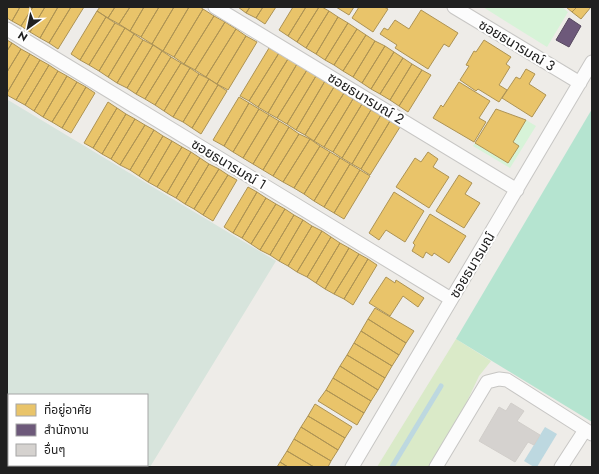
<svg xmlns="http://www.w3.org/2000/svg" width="599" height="474" font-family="Jost,'Noto Sans Thai',sans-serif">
<rect width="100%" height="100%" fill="#eeece8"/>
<!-- grass -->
<path fill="#daeac8" d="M456,339L491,361L479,376L436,467H377Z"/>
<!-- wetland -->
<path fill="#d7e4dc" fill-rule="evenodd" d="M8,100L276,261L150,467H7V103ZM9,395H147V465H9Z"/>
<!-- park -->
<path fill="#d7f3d8" d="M483,7H562L568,12L547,47Z
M526,120L536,126L510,168L473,146L475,143L508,163L519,146L513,142Z"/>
<!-- pitch -->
<path fill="#b5e4d0" d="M592,109V422L456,339Z"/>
<!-- water -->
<path fill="#bdd8e0" d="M545,427L557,434L537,467H534L524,461Z"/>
<!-- homes -->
<path fill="#e9c46a" stroke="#ad9354" d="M7,7H20L12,21L7,18Z
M20,7H33L21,26L12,21Z
M33,7H45L30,32L21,26Z
M45,7H58L40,38L30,32Z
M58,7H71L49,43L40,38Z
M71,7H84L58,49L49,43Z
M100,7H115L108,18L97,11Z
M115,7H130L119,24L108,18Z
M130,7H144L130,31L119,24Z
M144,7H159L141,37L130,31Z
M159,7H174L152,44L141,37Z
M174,7H189L163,51L152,44Z
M189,7H200L203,9L174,57L163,51Z
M238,7H250L246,13Z
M250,7H263L256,18L246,13Z
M263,7H276L265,24L256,18Z
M293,7H306L288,36L279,30Z
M306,7H319L297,42L288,36Z
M319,7H322L329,11L306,48L297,42Z
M336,7H354L349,15Z
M359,7H384L388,9L373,32L352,18Z
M566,7H577L572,12Z
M577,7H591L581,19L572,12Z
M203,9L214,16L184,64L174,57Z
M421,10L458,33L449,47L444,44L428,69L395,48L397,45L380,34L384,28L388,30L395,20L409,29Z
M97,11L106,17L80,60L71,54Z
M329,11L338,17L316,54L306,48Z
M214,16L225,22L195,70L184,64Z
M106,17L115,23L89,65L80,60Z
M338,17L348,23L325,60L316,54Z
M225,22L236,29L206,77L195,70Z
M115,23L125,28L99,71L89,65Z
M348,23L357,29L334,65L325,60Z
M125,28L134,34L108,77L99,71Z
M236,29L246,36L217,84L206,77Z
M357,29L366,35L343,71L334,65Z
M134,34L143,40L117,83L108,77Z
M366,35L375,41L353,77L343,71Z
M246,36L257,42L228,90L217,84Z
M7,40L12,43L7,51Z
M143,40L153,45L127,88L117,83Z
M484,40L511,57L506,64L510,67L499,85L507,90L499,102L478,89L476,91L460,80L469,66L466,65L474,51L476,52Z
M375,41L385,46L362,83L353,77Z
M12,43L21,49L7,72V51Z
M153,45L162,51L136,94L127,88Z
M385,46L394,52L371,89L362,83Z
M269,48L279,53L249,101L240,96Z
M21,49L30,54L7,93V72Z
M162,51L171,57L145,99L136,94Z
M394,52L403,58L380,94L371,89Z
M279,53L288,59L258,107L249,101Z
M30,54L40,60L16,100L7,95V93Z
M171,57L181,63L155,105L145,99Z
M403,58L412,64L390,100L380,94Z
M288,59L297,64L268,113L258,107Z
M40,60L49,65L25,105L16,100Z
M181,63L190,68L164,111L155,105Z
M297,64L307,70L277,118L268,113Z
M412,64L422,70L399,106L390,100Z
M49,65L58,71L34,111L25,105Z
M190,68L199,74L173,117L164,111Z
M526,69L535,74L529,84L546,95L532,117L502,98L516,77L520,79Z
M307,70L316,76L287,124L277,118Z
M422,70L431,75L408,112L399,106Z
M58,71L67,76L43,117L34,111Z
M199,74L209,79L183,122L173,117Z
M67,76L77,82L52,122L43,117Z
M316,76L325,81L296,130L287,124Z
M209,79L218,85L192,128L183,122Z
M325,81L334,87L305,135L296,130Z
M77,82L86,87L62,128L52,122Z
M459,82L490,101L479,118L486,122L474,142L433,118L441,105L443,107Z
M218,85L227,91L201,134L192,128Z
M86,87L95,93L71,133L62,128Z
M334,87L344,93L314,141L305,135Z
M344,93L353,99L324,147L314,141Z
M239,97L249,103L224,146L213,140Z
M353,99L362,104L333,152L324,147Z
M108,102L117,108L93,148L84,143Z
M249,103L259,109L233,152L224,146Z
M362,104L371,110L342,158L333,152Z
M117,108L126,114L102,154L93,148Z
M259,109L269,115L243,158L233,152Z
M496,109L526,120L513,142L519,146L508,163L475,143Z
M371,110L381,115L352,164L342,158Z
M126,114L135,119L111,159L102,154Z
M269,115L279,121L253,164L243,158Z
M381,115L390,121L361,169L352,164Z
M135,119L145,125L120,165L111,159Z
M279,121L289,127L263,170L253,164Z
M390,121L400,127L370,175L361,169Z
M145,125L154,130L130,170L120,165Z
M289,127L299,134L273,176L263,170Z
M154,130L163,136L139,176L130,170Z
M299,134L310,139L283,182L273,176Z
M163,136L172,141L148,182L139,176Z
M310,139L320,146L294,188L283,182Z
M172,141L182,147L157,187L148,182Z
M320,146L330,152L304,194L294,188Z
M182,147L191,152L167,193L157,187Z
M191,152L200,158L176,198L167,193Z
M330,152L340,158L314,201L304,194Z
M428,152L438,159L433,167L449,177L429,208L396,187L415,158L421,162Z
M200,158L209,164L185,204L176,198Z
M340,158L350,164L324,207L314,201Z
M209,164L219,169L194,209L185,204Z
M350,164L360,170L334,213L324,207Z
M219,169L228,175L203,215L194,209Z
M360,170L370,176L344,219L334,213Z
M228,175L237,180L213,221L203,215Z
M459,175L472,183L465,194L480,203L464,228L436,211Z
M248,187L257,192L233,233L224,227Z
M257,192L266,198L242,238L233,233Z
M394,192L424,211L405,242L386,230L379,240L369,233Z
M266,198L276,204L251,244L242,238Z
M276,204L285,209L260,250L251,244Z
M285,209L294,215L270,255L260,250Z
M430,214L466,236L449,263L434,253L432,256L426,252L423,258L412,251L415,245L413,243Z
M294,215L303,220L279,261L270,255Z
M303,220L312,226L288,266L279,261Z
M312,226L322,231L297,272L288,266Z
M322,231L331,237L307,277L297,272Z
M331,237L340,243L316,283L307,277Z
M340,243L349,248L325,289L316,283Z
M349,248L359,254L334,294L325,289Z
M359,254L368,259L344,299L334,294Z
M368,259L377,265L353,305L344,299Z
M386,277L395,283L396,280L424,298L418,307L403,296L390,316L369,303Z
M375,308L414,331L406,343L368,319Z
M368,319L406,343L399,355L361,331Z
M361,331L399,355L392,366L354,343Z
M354,343L392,366L385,378L347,355Z
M347,355L385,378L378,390L340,366Z
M340,366L378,390L371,401L333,378Z
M333,378L371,401L364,413L326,390Z
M326,390L364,413L357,425L318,401Z
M315,404L352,427L345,438L308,416Z
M308,416L345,438L338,450L301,427Z
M301,427L338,450L331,461L294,439Z
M294,439L331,461L328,467H314L287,451Z
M287,451L314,467H288L280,462Z
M280,462L288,467H277Z"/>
<!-- offices -->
<path fill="#6d597a" stroke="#56485f" d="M569,18L581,26L569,47L556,40Z"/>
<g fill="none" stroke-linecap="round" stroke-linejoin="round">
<!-- stream -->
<path stroke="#bdd8e0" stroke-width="5" d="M392,467L441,386"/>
</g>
<!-- building -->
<path fill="#d5d2cf" stroke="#d1ceca" d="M511,403L524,411L517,421L540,435L534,445L528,442L515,462L479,441L499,407L506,411Z"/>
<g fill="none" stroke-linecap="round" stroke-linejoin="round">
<defs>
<path id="minor" d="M215,7L517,190
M454,7L580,83
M7,29L451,299
M352,467L592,62
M436,467L487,382L499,379L507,380L592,434
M561,467L585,430"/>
</defs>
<!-- minor casing -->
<use href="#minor" stroke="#c7c6c4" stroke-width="15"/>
<!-- minor -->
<use href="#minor" stroke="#fcfcfc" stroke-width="13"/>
</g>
<g text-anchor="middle" stroke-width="4" stroke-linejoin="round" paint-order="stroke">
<!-- street labels -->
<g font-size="14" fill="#202020" stroke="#fff">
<text transform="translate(517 45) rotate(31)" y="5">ซอยธนารมณ์ 3</text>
<text transform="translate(366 98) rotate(31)" y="5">ซอยธนารมณ์ 2</text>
<text transform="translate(229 164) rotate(31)" y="5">ซอยธนารมณ์ 1</text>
<text transform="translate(472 265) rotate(-59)" y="5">ซอยธนารมณ์</text>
</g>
</g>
<!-- border -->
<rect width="599" height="474" fill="none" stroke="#202020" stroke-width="16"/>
<!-- legend -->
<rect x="8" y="394" width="140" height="72" fill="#ffffff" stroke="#a6a6a6"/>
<rect x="16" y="404" width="20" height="12" fill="#e9c46a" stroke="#a6a6a6"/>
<text x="44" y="414" font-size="12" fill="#202020">ที่อยู่อาศัย</text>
<rect x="16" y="424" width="20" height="12" fill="#6d597a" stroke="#a6a6a6"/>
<text x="44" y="434" font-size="12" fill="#202020">สำนักงาน</text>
<rect x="16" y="444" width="20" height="12" fill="#d5d2cf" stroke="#a6a6a6"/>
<text x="44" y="454" font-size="12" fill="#202020">อื่นๆ</text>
<!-- north arrow -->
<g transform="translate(28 28) rotate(213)" stroke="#ffffff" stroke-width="3" paint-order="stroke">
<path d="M0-3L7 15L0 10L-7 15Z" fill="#202020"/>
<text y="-6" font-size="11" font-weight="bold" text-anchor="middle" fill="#202020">N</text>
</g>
</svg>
